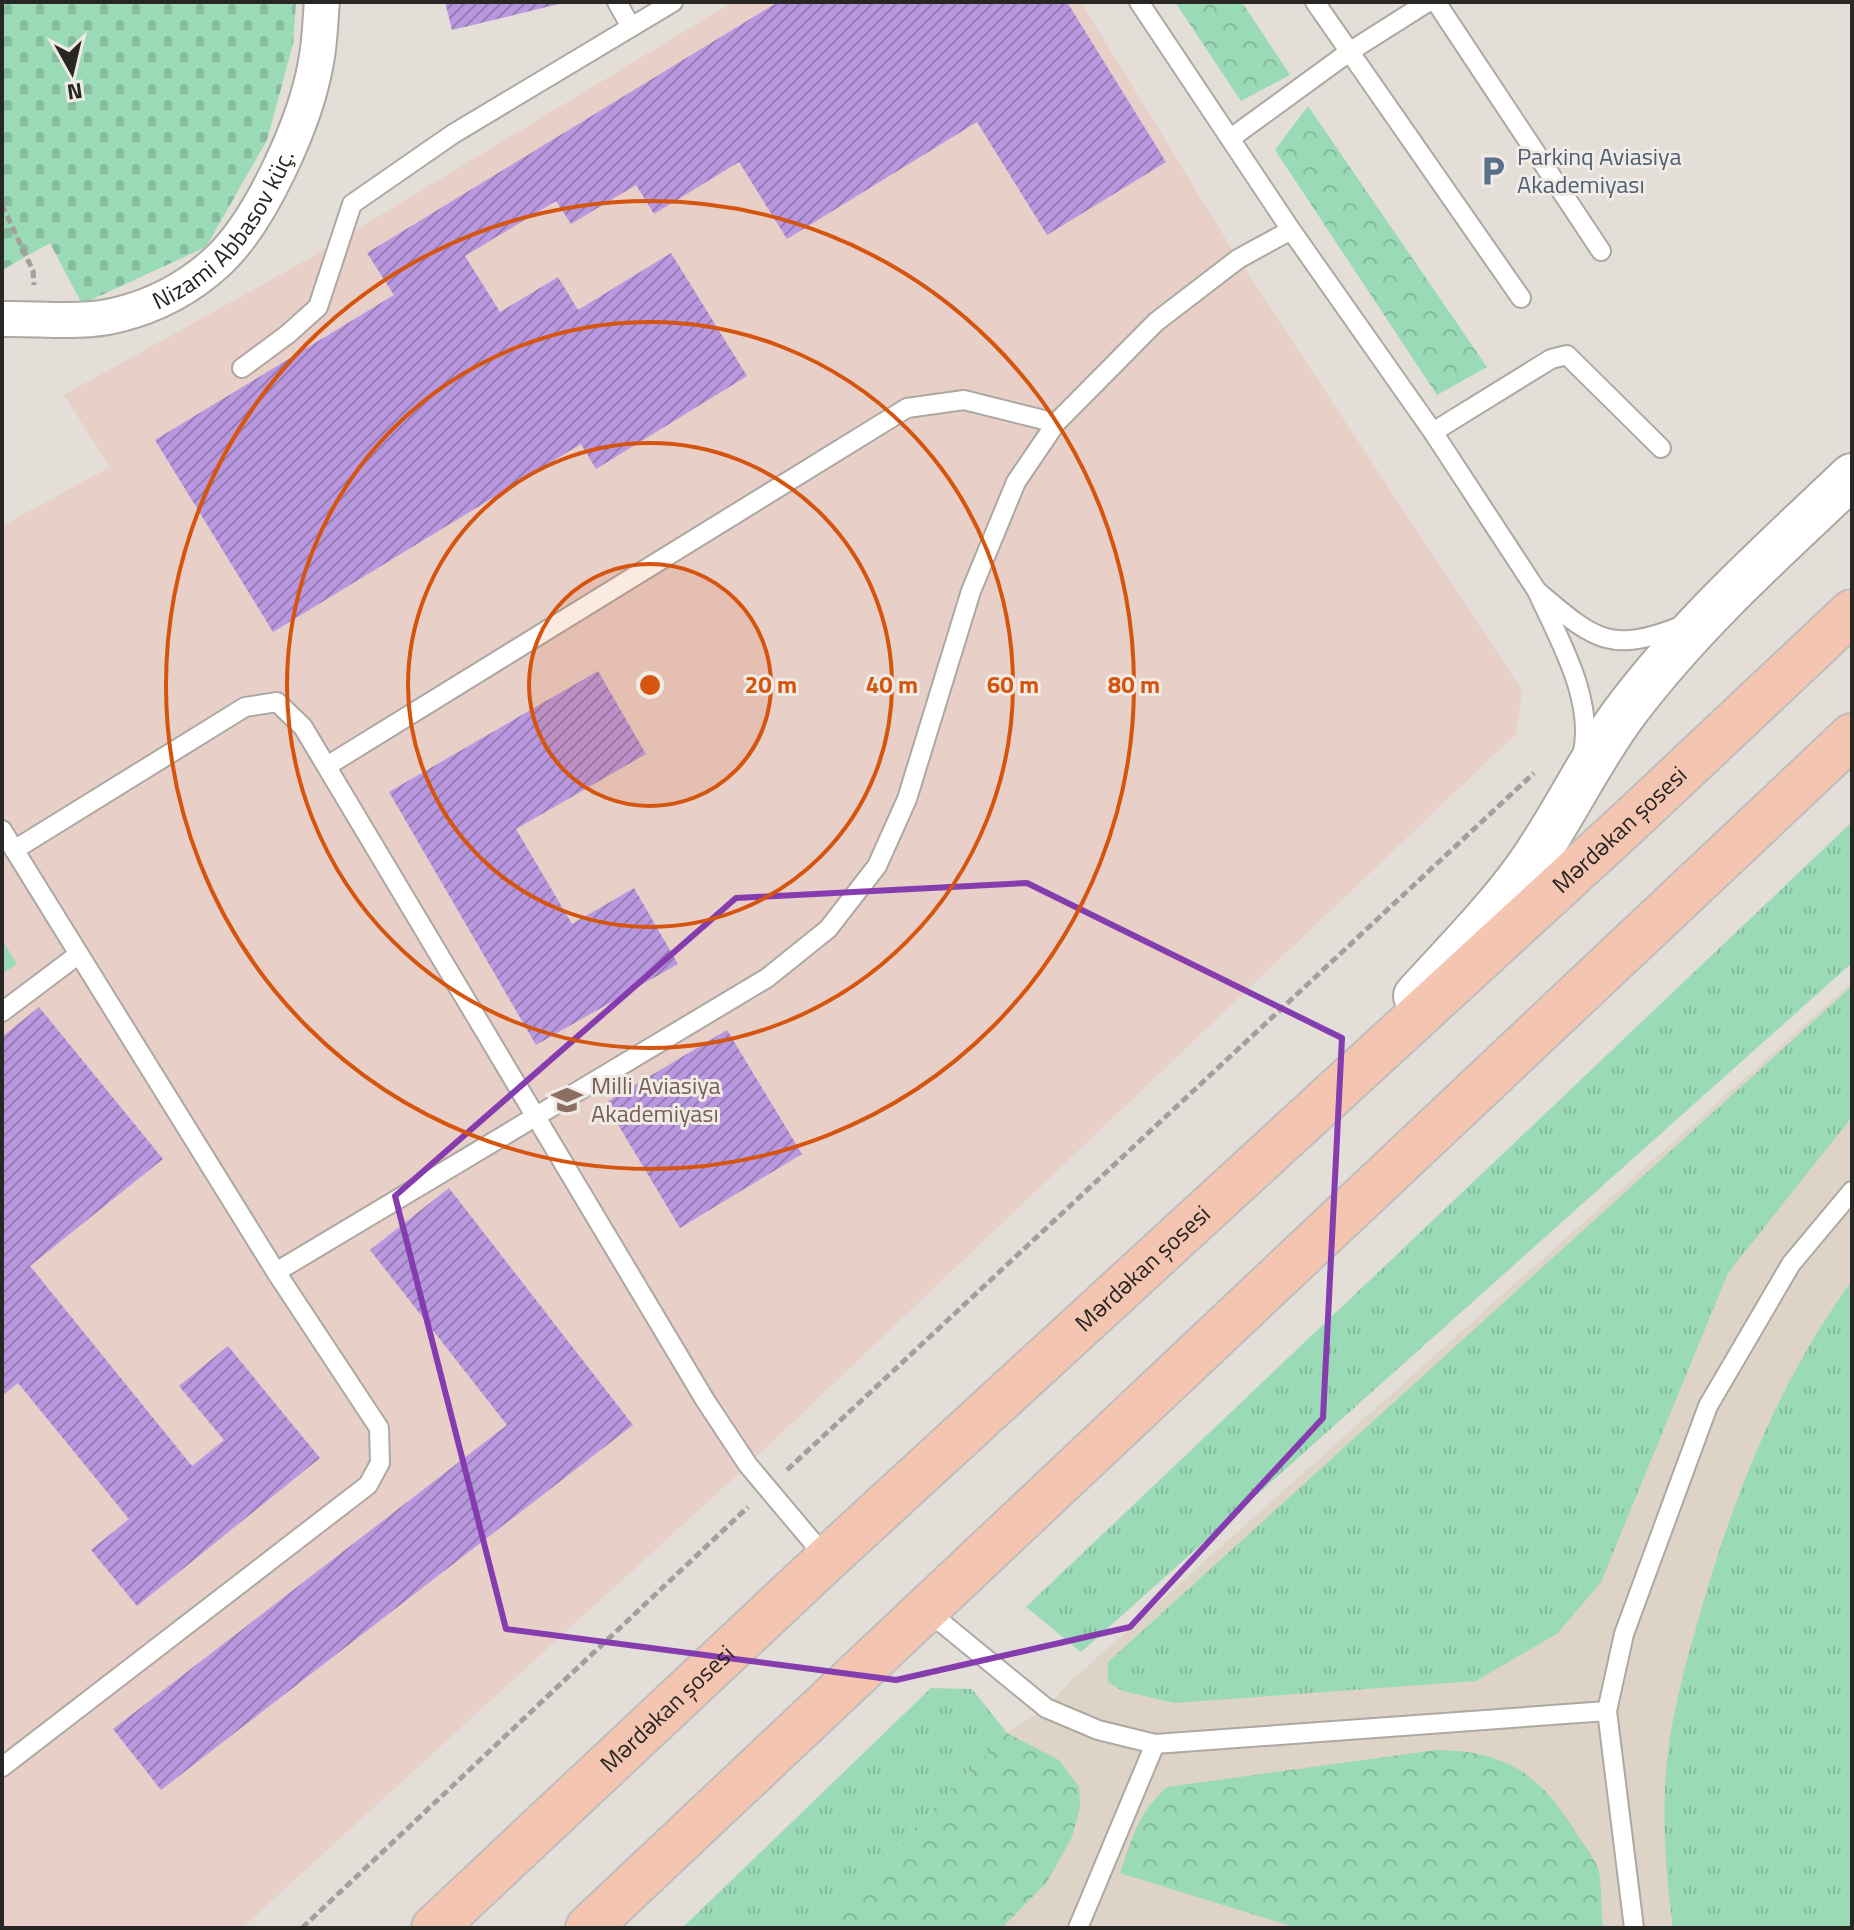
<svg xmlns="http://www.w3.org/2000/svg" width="1854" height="1930" font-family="'Titillium Web',sans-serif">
<defs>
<pattern id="grass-tufts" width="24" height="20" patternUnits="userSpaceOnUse" patternTransform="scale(2)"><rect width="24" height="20" fill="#9adab7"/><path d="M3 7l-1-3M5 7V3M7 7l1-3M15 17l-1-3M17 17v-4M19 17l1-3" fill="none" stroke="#85bb9d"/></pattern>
<pattern id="forest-crowns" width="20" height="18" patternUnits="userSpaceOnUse" patternTransform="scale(2)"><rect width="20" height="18" fill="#9adab7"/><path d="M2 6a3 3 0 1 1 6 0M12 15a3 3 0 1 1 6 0" fill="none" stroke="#85bb9d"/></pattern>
<pattern id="cemetery-stones" width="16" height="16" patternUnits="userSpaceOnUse" patternTransform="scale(2)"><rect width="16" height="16" fill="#9adab7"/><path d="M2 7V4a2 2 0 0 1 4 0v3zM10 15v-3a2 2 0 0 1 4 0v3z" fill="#85bb9d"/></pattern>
<pattern id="building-hatch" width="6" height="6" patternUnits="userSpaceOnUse" patternTransform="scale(2)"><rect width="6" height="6" fill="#b998e0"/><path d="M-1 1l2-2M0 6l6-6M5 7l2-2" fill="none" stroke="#967cb5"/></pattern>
</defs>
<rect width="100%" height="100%" fill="#e4ded8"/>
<!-- education -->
<path fill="#e8cfc8" d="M733,2H1081L1238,259L1522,690L1516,734L748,1465L242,1928H2V526L110,467L64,395L303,262Z"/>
<!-- built -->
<path fill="#ded3c7" d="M1852,982V1928H817L1007,1733L1046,1708L1072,1680Z"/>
<!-- grass -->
<path fill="url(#grass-tufts)" d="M1852,822V963L1081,1652L1026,1607Z
M1852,986V1117L1728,1273L1601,1582L1558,1633L1476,1681L1175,1703L1122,1691L1108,1682V1662Z
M1852,1281V1928H1673C1667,1882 1663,1836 1665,1789C1667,1734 1681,1680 1696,1628C1729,1508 1777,1382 1852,1281Z
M931,1688L972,1689L1007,1733L817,1928H682Z"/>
<!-- forest -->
<path fill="url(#forest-crowns)" d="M1175,2H1242L1290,75L1241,101Z
M1308,106L1487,367L1437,395L1275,150Z
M1007,1733L1059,1760L1079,1787L1080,1808L1072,1837L1047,1882L1002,1928H817Z
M1436,1750C1507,1751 1540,1774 1577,1834C1584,1845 1596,1859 1599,1872C1602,1890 1601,1910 1603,1928H1297L1120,1873C1133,1837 1137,1814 1167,1787Z"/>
<!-- cemetery -->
<path fill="url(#cemetery-stones)" d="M2,2H296L293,44L267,140L206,247L82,304L50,243L2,270Z"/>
<!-- garden -->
<path fill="#9adab7" d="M2,940L17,964L2,974Z"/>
<!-- building -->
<path fill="url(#building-hatch)" d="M445,2H563V3L452,30Z
M778,2H1067L1166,162L1047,235L977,122L787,239L739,162L654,214L636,185L571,224L556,201L465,256L500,312L558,277L578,310L671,253L747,376L596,469L581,444L273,632L155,440L394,295L367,253Z
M598,671L646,754L516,829L572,924L634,888L678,964L536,1045L389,792Z
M39,1007L163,1159L30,1266L192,1466L224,1440L179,1386L228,1346L320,1458L137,1606L91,1550L129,1519L18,1383L2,1396V1037Z
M727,1030L802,1154L680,1228L605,1103Z
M449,1188L633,1425L161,1790L113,1729L507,1425L370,1250Z"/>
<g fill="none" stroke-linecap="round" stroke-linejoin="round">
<defs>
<path id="service" d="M617,2L631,27
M1139,2L1291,230L1433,432L1537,591
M1315,2L1521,298
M1436,2L1601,251
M1231,138L1349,52L1428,2
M242,368L288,334L318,307L352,204L453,134L673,2
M1433,432L1551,359L1567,355L1661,448
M1582,757C1596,701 1559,640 1537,591C1593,638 1608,655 1681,626
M327,766L907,408L964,400L1056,423
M2,830L276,1272L379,1428L380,1463L368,1485L2,1767
M14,850L245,707L277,702L303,727L705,1400L748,1465L827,1559
M2,1012L79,954
M276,1272L767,978L828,929L877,866L907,799L971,591L1016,482L1056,423L1156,322L1238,259L1291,230
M925,1609L1046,1708L1098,1730L1155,1744L1607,1711
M1078,1928L1155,1744
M1634,1928L1607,1711L1624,1634L1708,1406L1791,1264L1852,1191"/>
<g id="minor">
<path id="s1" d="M2,319C39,318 81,324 117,315C154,306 189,288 218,261C261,221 306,121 316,62C320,43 320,22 322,2"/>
</g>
<path id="tertiary" d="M1416,996C1454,954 1495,913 1528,867C1564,816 1590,758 1628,708C1694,621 1774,550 1852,476"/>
<g id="motorway">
<path id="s2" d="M434,1928L827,1559L1630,821L1852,612"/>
<path d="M588,1928L1852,736"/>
</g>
</defs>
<!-- service casing -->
<use href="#service" stroke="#ada8a1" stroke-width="22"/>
<!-- minor casing -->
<use href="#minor" stroke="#ada8a1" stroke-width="38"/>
<!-- tertiary casing -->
<use href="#tertiary" stroke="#ada8a1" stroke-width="48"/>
<!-- motorway casing -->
<use href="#motorway" stroke="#bfbebd" stroke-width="48"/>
<!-- path -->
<path stroke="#a49f9a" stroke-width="5" stroke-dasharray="8 4" stroke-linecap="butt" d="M2,205L33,271L34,285
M787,1470L1534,773
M302,1928L748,1507"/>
<!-- service -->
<use href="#service" stroke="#fff" stroke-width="18"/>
<!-- minor -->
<use href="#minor" stroke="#fff" stroke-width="34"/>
<!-- tertiary -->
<use href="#tertiary" stroke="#fff" stroke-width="44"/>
<!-- motorway -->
<use href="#motorway" stroke="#f4c5b1" stroke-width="44"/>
</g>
<!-- marked area -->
<path fill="none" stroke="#843cae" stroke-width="6" stroke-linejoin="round" d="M1027,883L1342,1038L1323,1418L1130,1627L896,1680L506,1629L395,1196L736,898Z"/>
<!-- distance rings -->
<circle cx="650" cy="685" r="121" fill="#d5540e" fill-opacity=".12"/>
<g fill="none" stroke="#d5540e" stroke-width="4">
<circle cx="650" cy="685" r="121"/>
<circle cx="650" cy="685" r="242"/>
<circle cx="650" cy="685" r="363"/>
<circle cx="650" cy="685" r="484"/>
</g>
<!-- icons -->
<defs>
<symbol id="parking-bare" viewBox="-9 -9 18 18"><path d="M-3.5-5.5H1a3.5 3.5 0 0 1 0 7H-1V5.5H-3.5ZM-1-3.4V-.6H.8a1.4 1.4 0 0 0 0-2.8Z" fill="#5c6f8a" stroke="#f1ebe5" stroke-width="2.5" paint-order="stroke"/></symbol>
<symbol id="university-bare" viewBox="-9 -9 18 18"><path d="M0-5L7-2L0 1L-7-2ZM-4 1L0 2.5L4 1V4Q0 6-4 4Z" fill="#8d6e63" stroke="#f1ebe5" stroke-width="2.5" paint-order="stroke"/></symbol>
</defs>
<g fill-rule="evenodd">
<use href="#parking-bare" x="1471" y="149" width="44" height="44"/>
<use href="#university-bare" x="545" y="1078" width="44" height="44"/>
</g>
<g text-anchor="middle" stroke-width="6" stroke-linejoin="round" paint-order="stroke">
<!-- service labels -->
<g font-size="24" fill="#4e5e75" stroke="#f1ebe5" text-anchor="start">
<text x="1517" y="165">Parkinq Aviasiya<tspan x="1517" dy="28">Akademiyası</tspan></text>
</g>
<!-- street labels -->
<g font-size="24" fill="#292724" stroke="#f1ebe5">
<text dy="8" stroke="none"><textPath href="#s1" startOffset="258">Nizami Abbasov küç.</textPath></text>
<text dy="8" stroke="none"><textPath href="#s2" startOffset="1616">Mərdəkan şosesi</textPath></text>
<text dy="8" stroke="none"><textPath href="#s2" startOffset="968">Mərdəkan şosesi</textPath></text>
<text dy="8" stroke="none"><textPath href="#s2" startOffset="320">Mərdəkan şosesi</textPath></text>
</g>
<!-- education labels -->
<g font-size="24" fill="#785e54" stroke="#f1ebe5" text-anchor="start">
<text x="591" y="1094">Milli Aviasiya<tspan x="591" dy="28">Akademiyası</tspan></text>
</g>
</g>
<circle cx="650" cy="685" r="12" fill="#d5540e" stroke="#f1ebe5" stroke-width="4"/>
<g font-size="24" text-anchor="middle" font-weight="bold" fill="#d5540e" stroke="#f1ebe5" stroke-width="6" stroke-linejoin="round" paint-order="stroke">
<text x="771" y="693">20 m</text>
<text x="892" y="693">40 m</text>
<text x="1013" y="693">60 m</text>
<text x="1134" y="693">80 m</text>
</g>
<!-- border -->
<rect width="1854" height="1930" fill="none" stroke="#292724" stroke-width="8"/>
<!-- north arrow -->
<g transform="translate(72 72) rotate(172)" stroke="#f1ebe5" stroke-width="6" paint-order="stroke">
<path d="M0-6L14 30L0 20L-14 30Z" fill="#292724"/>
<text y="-12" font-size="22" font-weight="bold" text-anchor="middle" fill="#292724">N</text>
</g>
</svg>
